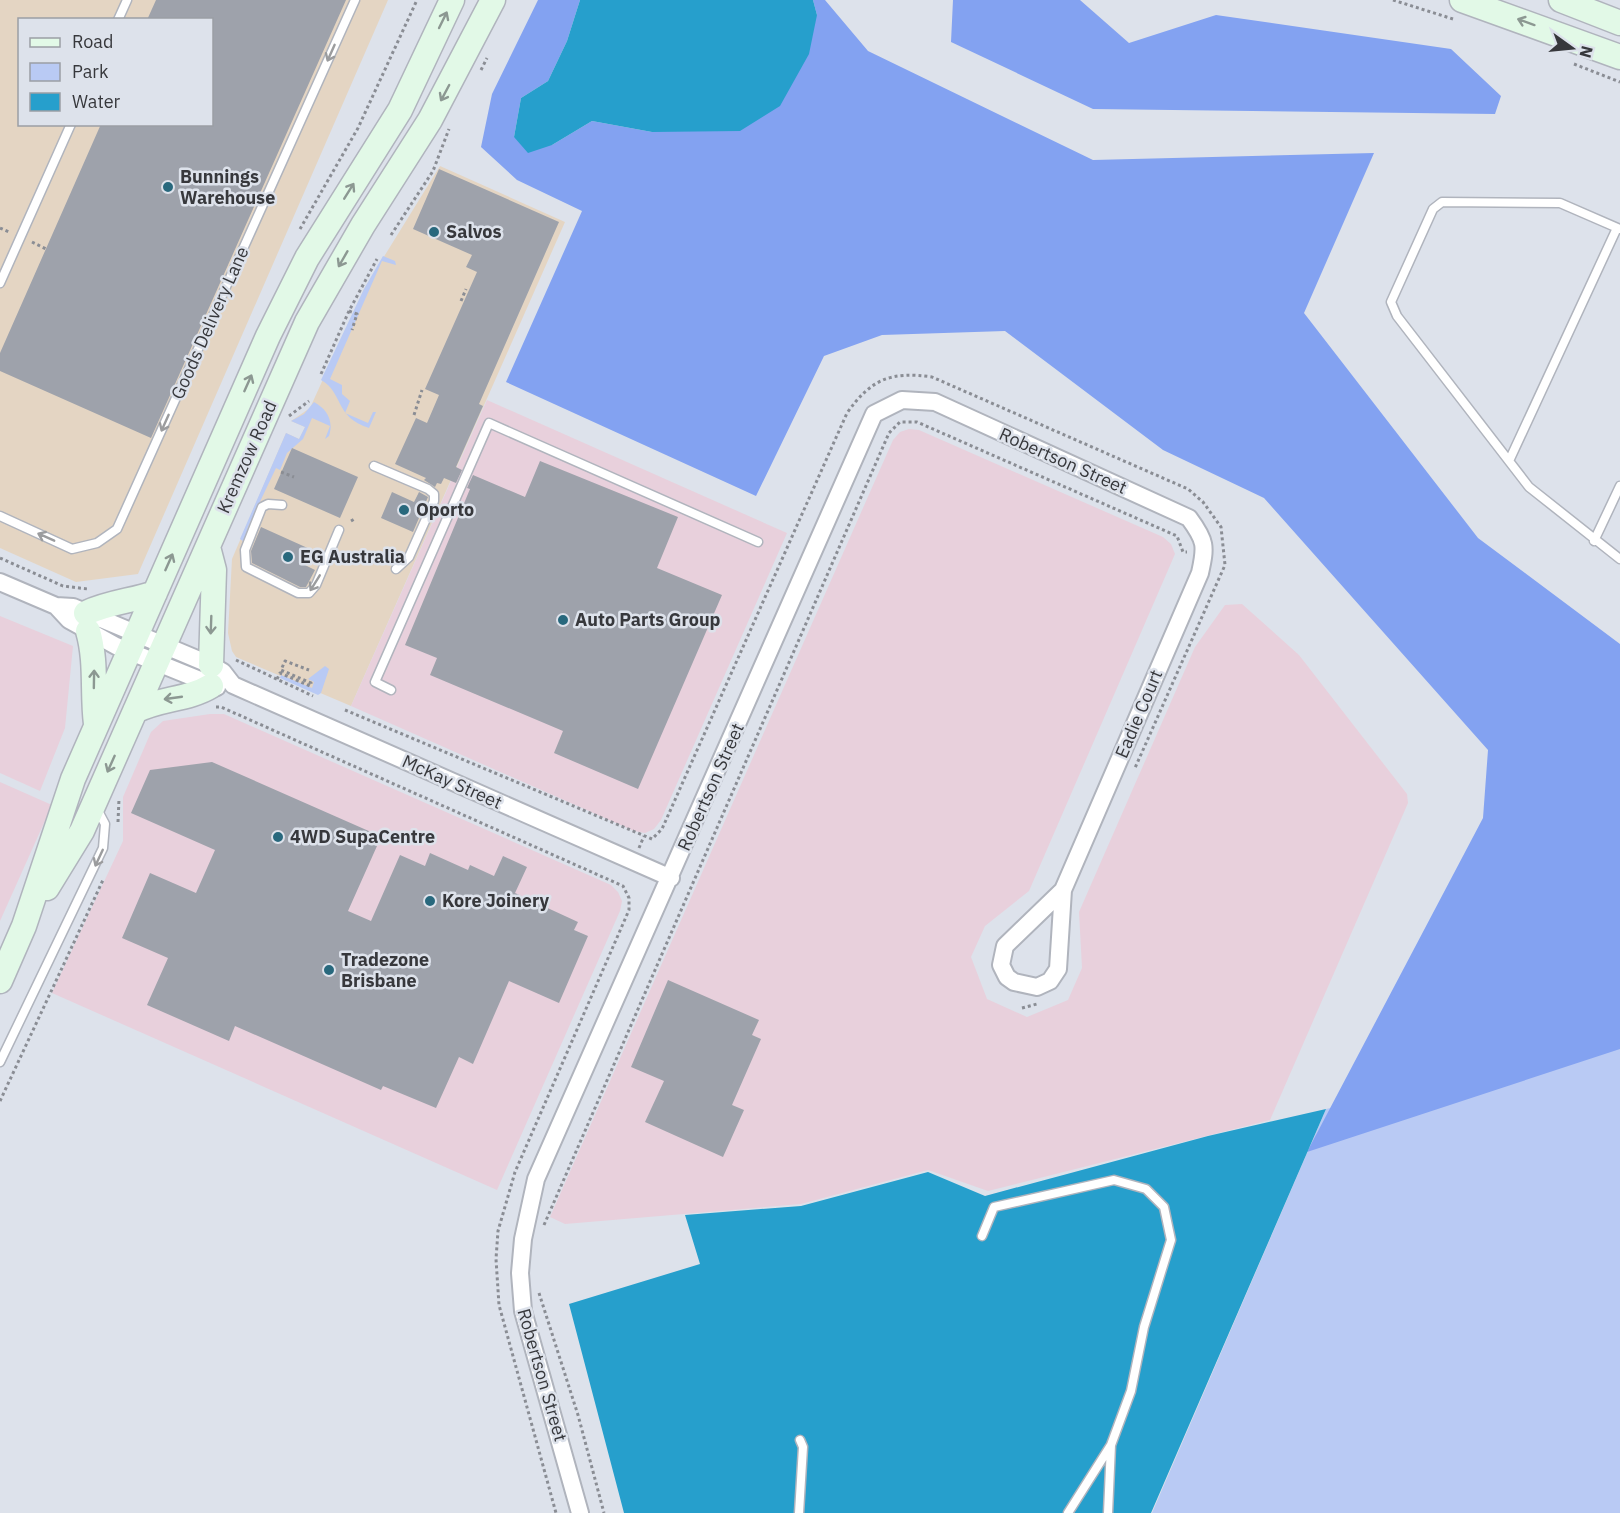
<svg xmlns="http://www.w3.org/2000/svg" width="1620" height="1513" font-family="'IBM Plex Sans',sans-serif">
<rect width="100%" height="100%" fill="#dde2eb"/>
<!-- commercial -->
<path fill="#e4d5c3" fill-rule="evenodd" d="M0,0H388L138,574L76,582L0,548ZM20,20H212V124H20Z
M440,166L565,222L351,706L236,657L232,651L228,633L232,559L286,433L299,439L305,427L291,421L310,408L364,289Z"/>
<!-- industrial -->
<path fill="#e8d0dc" d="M487,400L787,533L661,820L654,829L645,833L634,831L351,706Z
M909,429L919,430L1163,537L1171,544L1175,554L1029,891L985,926L971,957L987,999L1027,1017L1068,1000L1082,968L1079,912L1195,647L1225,605L1242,604L1299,655L1407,794L1408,803L1270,1120L988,1191L928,1170L801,1204L565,1224L550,1217L893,440L900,432Z
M0,616L73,646L65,728L40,791L0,773Z
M210,714H224L611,885L618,892L622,901L620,911L497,1190L52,993L123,841V797L151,732L163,721Z
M0,782L52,805L0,921Z"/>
<!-- green -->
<path fill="#b9caf4" d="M383,256L395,261L396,265L382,261L330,379L342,385V394L350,401L345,413L368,423L373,412H376L369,428C334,417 344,393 321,380L364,289Z
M314,402C327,409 334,421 329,436L325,439L330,426L312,418L303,439L287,453L280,470L276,468L248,527L244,542L240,539L286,433L299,439L305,427L291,421L304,414Z
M325,666L329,669L321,693L318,695L280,678L281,675L312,688L314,682L308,679Z
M1620,1040V1513H1152L1326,1109Z"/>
<!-- forest -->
<path fill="#83a2f1" d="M538,0H580L567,41L548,81L521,98L514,137L552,145L592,121L652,132L817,15L813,0H825L868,51L1093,160L1374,153L1304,313L1478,538L1620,644V1049L1307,1152L1483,818L1488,750L1264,498L1163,450L1005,331L882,335L824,356L756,496L506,382L582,211L517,180L481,147L492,94Z
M953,0H1080L1129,43L1216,15L1451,49L1501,96L1495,114L1093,109L951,42Z"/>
<!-- water -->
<path fill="#269fcc" d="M580,0H813L817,15L809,54L780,106L740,131L652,132L592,121L552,145L528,153L514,137L521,98L548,81L567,41Z
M1326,1109L1151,1513H624L569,1304L700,1264L685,1215L801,1206L928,1172L985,1196L1208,1136Z"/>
<!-- building -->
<path fill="#9ea2ab" d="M156,0H346L151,438L0,371V353L101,124H212V20H147Z
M439,169L559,222L479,404L483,406L456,467L462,470L456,483L444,478L441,484L437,483L435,487L424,480L426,478L395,464L416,418L427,423L439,395L425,389L477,272L466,267L472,255L413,229Z
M292,448L358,477L340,518L274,489Z
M540,461L678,517L657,568L722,595L638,789L554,753L563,731L430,675L437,658L405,645L470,489L467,488L473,475L525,497Z
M392,492L414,502L419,492L428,497L413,532L381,518Z
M261,527L312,550L305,565L315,570L306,587H300L252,563L251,551Z
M212,762L371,832L367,842L377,846L348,911L371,921L400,855L425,866L430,853L468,870L470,865L494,876L503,856L527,867L515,893L578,922L574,930L588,936L559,1003L509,981L473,1064L459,1057L436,1108L383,1086L381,1090L235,1026L229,1041L147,1005L168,958L122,938L150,873L196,893L215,850L131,813L150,770Z
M668,980L759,1020L752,1035L761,1039L732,1105L744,1110L723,1157L645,1122L664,1081L631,1067Z"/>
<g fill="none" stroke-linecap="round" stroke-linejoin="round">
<defs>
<path id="lane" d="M118,20L127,0
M1620,229L1560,203L1442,202L1433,209L1391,302L1397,316L1529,487L1620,559
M0,283L71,124
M1509,461L1617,228
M374,466L428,489L434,494V501L409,557L396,569
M282,505L268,504L262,507L245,550L246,567L298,593H309L316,585L339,530
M0,516L72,549L97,543L117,529L355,0
M1594,541L1620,486
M391,690L375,682L489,423L758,542
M0,1062L103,848L105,824L97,809
M982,1236L994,1207L1114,1180L1146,1189L1164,1207L1171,1240L1144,1327L1131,1391L1111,1445L1108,1513
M799,1513L803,1447L800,1440
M1068,1513L1111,1445"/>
<path id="street" d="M0,582L56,606L73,607L211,665L223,672L233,685L671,878
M56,606L69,620L116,646L217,687
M580,1513L523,1311L520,1273L523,1239L536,1179L874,414L902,400L935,402L1189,518C1206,541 1206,546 1200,573L1063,890L1058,969L1050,981L1037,987L1014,982L1007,977L1001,965L1005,946L1063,890"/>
<path id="secondary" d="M1462,0L1620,57
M1561,0L1620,23
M208,547L214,570L211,665
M86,613C109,602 132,601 155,593
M88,631C97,662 92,693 96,724
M135,711C160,698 188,700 211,686
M47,888L82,831L307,322L363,225L430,120L493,0
M0,981L24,926L73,779L268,336L307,258L400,110L452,0"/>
</defs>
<!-- lane casing -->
<use href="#lane" stroke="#b0b4bd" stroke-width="11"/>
<!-- street casing -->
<use href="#street" stroke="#b0b4bd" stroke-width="20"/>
<!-- secondary casing -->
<use href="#secondary" stroke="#b0b4bd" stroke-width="27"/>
<!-- path -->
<path stroke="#8a8d94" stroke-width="3" stroke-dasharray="3 3" stroke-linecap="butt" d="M1393,0L1453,19
M1574,64L1620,82
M481,70L487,58
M0,228L9,232
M300,229L358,128L417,0
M391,235L433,171L449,129
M32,242L46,249
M461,301L466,289
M349,311L357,314L352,330
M321,374L349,311L377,259
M414,415L422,390
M289,416L309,401
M281,472L294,477
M351,521L356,518
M0,558L63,586L88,589
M236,660L313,696
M277,679L280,673L310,686L311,683L281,670L285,661L309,670
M216,707H221L623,886L629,898V910L515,1172L498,1231L496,1259L499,1305L556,1513
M345,710L652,839L662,829L847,413C871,379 891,371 932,377L1188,489L1203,502L1221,527L1225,565L1135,768
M118,822L119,799
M639,848L644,836
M1022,1008L1037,1004
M0,1101L103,880
M544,1225L889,433L900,422H917L1177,536L1183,552H1187
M539,1293L578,1415L604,1513"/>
<!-- lane -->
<use href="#lane" stroke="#fff" stroke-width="8"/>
<!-- street -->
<use href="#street" stroke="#fff" stroke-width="16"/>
<!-- secondary -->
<use href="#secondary" stroke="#e2f9e7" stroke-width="24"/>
</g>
<!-- one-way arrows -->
<defs><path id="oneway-shaft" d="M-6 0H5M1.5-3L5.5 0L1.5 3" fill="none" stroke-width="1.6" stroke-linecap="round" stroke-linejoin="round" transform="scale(1.5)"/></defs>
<g stroke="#8c9892">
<use href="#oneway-shaft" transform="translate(443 20) rotate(-64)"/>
<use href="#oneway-shaft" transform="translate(1526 22) rotate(-160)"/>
<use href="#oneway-shaft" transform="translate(445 93) rotate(118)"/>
<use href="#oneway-shaft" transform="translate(349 191) rotate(-58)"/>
<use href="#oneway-shaft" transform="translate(343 259) rotate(120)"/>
<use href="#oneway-shaft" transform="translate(248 383) rotate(-66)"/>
<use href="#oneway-shaft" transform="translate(169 562) rotate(-66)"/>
<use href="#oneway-shaft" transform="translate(211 625) rotate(92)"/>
<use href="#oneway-shaft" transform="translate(94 679) rotate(-89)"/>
<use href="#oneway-shaft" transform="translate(173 698) rotate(172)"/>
<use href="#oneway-shaft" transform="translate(111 764) rotate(114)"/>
</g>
<g stroke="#9b9c9e">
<use href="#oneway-shaft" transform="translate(331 53) rotate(114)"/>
<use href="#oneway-shaft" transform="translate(165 423) rotate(114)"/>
<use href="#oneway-shaft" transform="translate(46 537) rotate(-156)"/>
<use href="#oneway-shaft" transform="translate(315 583) rotate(122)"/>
<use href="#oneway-shaft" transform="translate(99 858) rotate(115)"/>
</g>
<!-- markers -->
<g fill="#28687d" stroke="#dde2eb" stroke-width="2">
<circle cx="168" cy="187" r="6"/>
<circle cx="434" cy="232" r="6"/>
<circle cx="404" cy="510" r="6"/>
<circle cx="288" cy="557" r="6"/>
<circle cx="563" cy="620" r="6"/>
<circle cx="278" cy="837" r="6"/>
<circle cx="430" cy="901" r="6"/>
<circle cx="329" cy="970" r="6"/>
</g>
<g text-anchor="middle" stroke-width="5" stroke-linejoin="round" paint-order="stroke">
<!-- poi labels -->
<g font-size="18" font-weight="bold" fill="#37383c" stroke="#dde2eb" text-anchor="start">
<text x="180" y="183">Bunnings<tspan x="180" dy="21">Warehouse</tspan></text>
<text x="446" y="238">Salvos</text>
<text x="416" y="516">Oporto</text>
<text x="300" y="563">EG Australia</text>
<text x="575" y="626">Auto Parts Group</text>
<text x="290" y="843">4WD SupaCentre</text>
<text x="442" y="907">Kore Joinery</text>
<text x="341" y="966">Tradezone<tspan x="341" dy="21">Brisbane</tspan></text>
</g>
<!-- street labels -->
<g font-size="18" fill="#37383c" stroke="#dde2eb">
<text transform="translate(210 323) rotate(-66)" y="6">Goods Delivery Lane</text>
<text transform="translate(247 457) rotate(-66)" y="6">Kremzow Road</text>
<text transform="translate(1063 461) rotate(24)" y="6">Robertson Street</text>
<text transform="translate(1139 714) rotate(-67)" y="6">Eadie Court</text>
<text transform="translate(452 782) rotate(24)" y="6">McKay Street</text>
<text transform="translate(711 787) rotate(-66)" y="6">Robertson Street</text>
<text transform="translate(542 1375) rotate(74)" y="6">Robertson Street</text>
</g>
</g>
<!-- legend -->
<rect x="18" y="18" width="195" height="108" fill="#dde2eb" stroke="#9b9ea5" stroke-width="1.5"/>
<rect x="30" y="38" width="30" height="9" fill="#e2f9e7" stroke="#9b9ea5" stroke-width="1.5"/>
<text x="72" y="48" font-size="18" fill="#37383c">Road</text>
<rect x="30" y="63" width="30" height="18" fill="#b9caf4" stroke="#9b9ea5" stroke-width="1.5"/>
<text x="72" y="78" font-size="18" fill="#37383c">Park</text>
<rect x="30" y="93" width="30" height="18" fill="#269fcc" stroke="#9b9ea5" stroke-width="1.5"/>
<text x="72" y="108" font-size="18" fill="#37383c">Water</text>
<!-- north arrow -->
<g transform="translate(1572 48) rotate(105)" stroke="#dde2eb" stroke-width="4.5" paint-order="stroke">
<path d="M0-4.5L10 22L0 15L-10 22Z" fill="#37383c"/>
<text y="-9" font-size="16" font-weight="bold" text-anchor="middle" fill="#37383c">N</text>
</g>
</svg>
